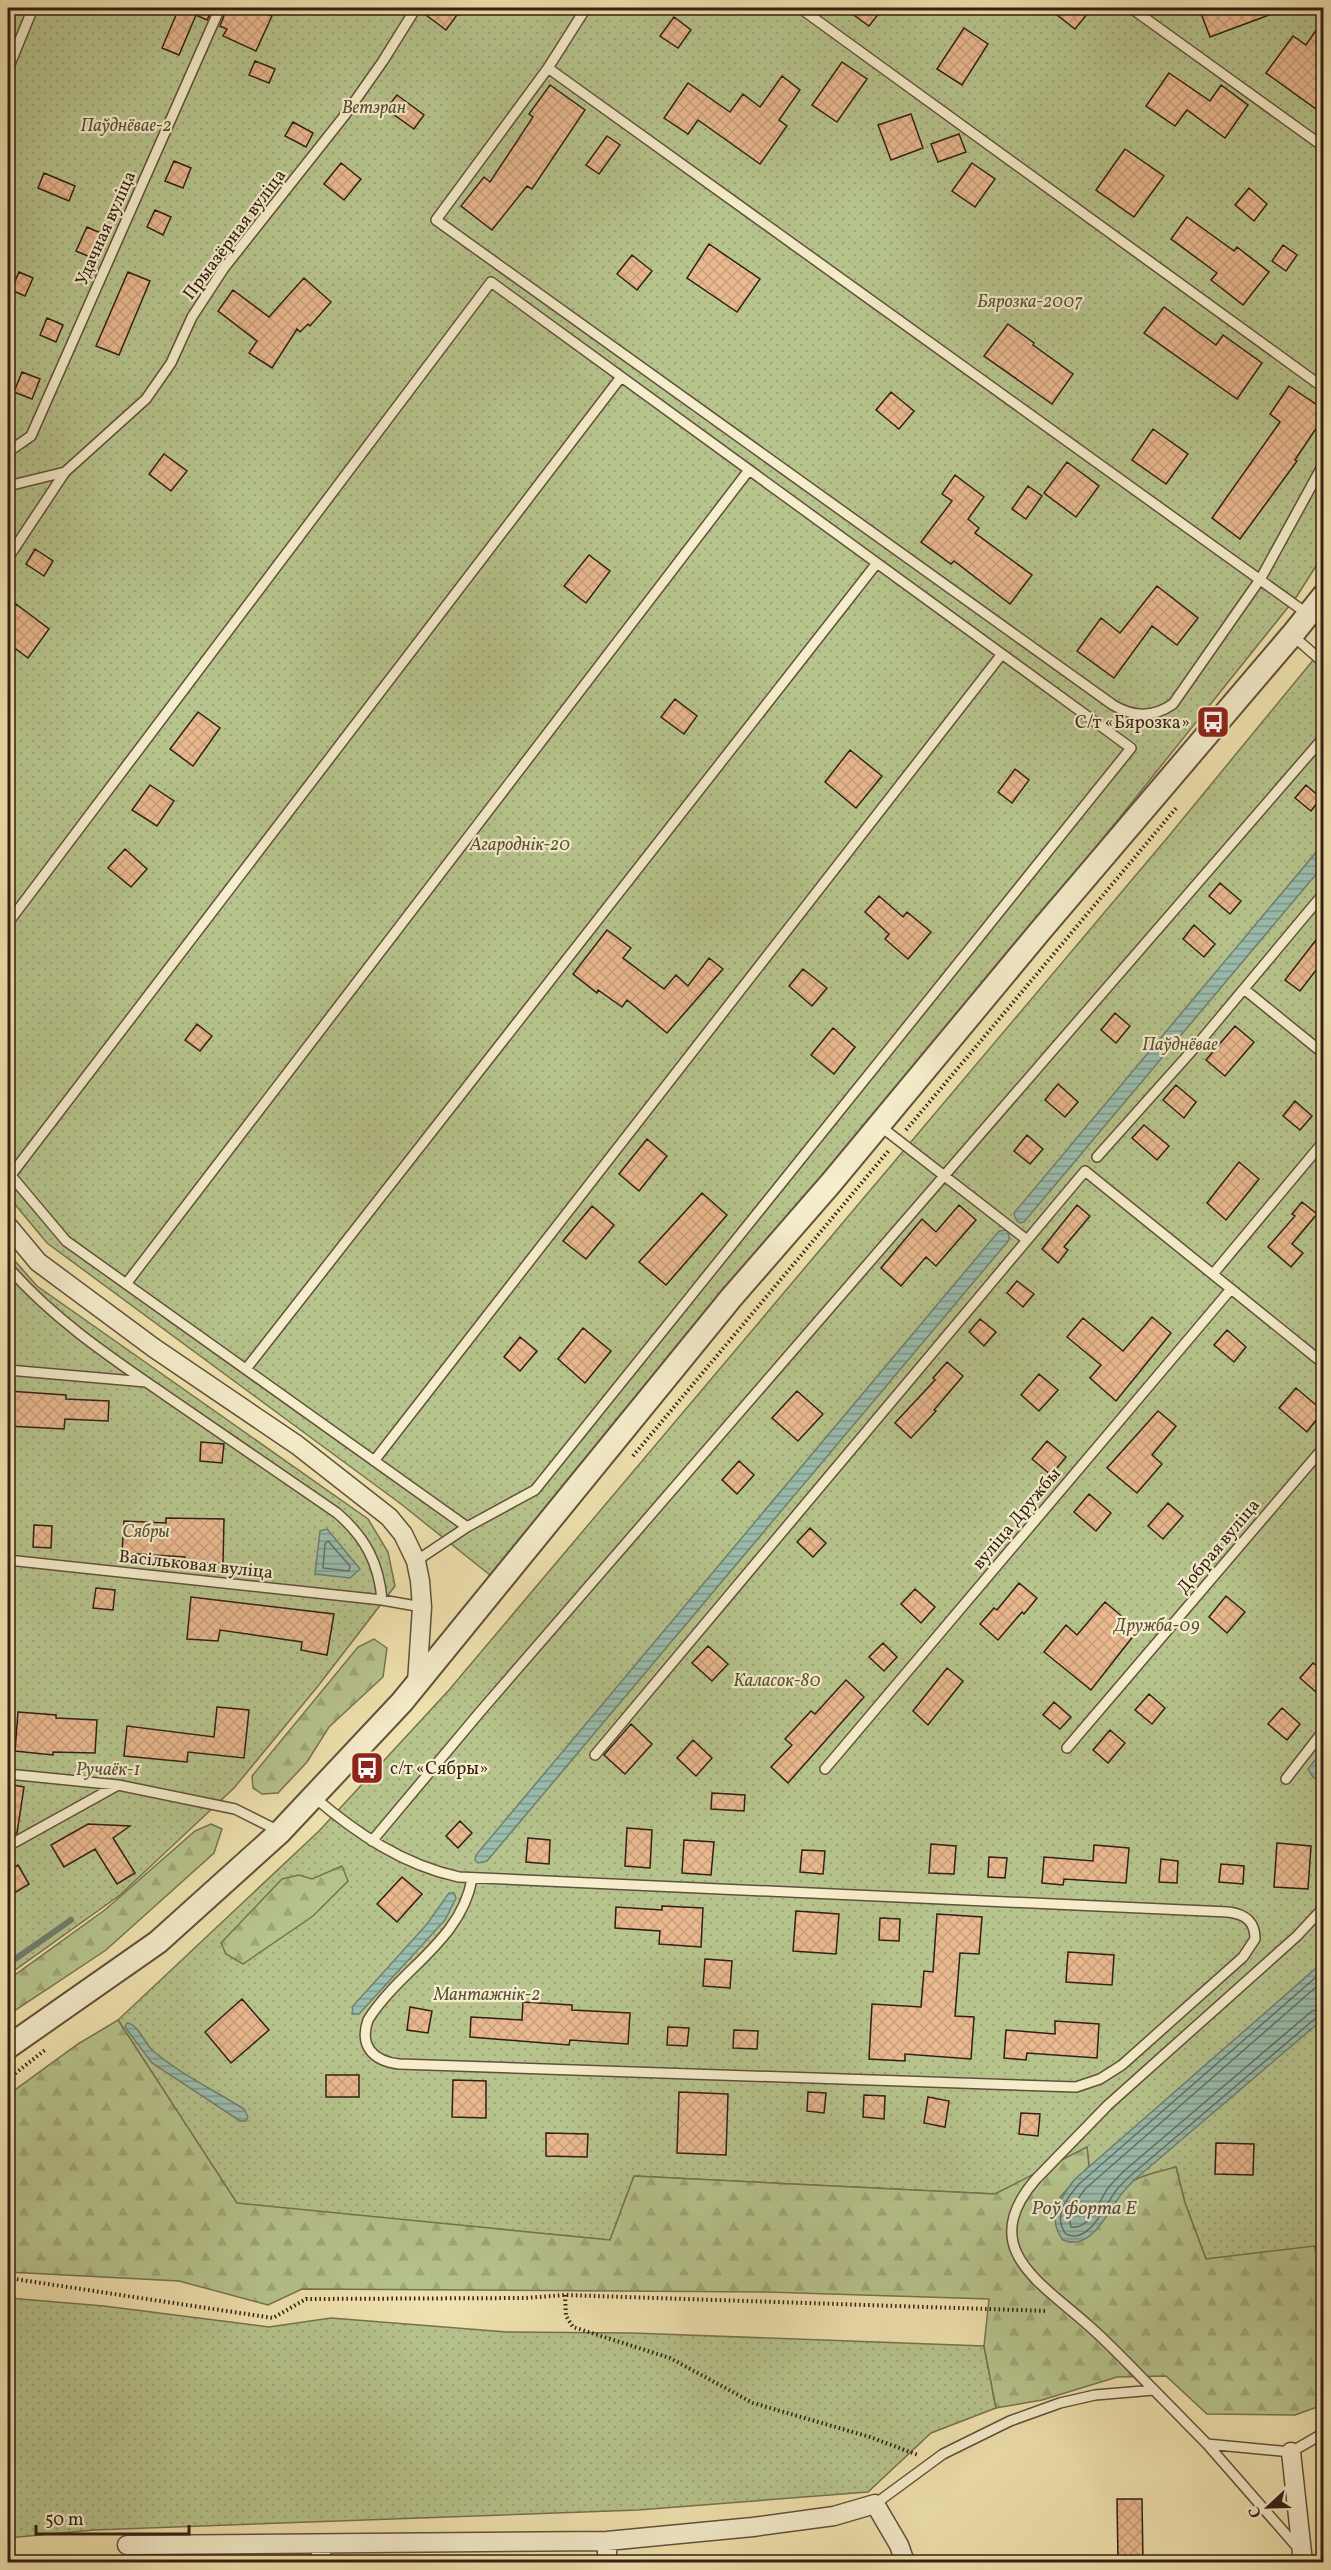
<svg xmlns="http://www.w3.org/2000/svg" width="1331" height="2570" font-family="Vollkorn,serif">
<defs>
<pattern id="green-dots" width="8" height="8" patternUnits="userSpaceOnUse" patternTransform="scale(1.5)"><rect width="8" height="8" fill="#b7c48d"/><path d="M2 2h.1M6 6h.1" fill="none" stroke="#9ea879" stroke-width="1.8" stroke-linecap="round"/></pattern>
<pattern id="forest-firs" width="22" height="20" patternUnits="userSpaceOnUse" patternTransform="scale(1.5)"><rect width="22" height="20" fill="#b7c48d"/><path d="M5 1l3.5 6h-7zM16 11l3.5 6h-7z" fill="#9ea879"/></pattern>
<pattern id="water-rules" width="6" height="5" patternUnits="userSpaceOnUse" patternTransform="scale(1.5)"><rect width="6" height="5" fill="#9abeae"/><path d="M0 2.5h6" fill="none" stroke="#7e9a8d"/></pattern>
<pattern id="building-cross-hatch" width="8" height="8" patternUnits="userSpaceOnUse" patternTransform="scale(1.5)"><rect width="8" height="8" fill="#e9b88f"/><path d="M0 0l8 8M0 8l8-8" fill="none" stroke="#c89e7b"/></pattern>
</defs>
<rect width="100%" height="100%" fill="#f0e3af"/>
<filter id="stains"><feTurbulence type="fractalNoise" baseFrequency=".00333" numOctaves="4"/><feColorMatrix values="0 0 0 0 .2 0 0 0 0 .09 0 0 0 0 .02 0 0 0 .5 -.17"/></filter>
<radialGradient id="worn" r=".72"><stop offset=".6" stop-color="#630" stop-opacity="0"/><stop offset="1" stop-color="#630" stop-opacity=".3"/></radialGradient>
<!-- green -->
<path fill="url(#green-dots)" stroke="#757252" stroke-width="1.5" d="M8,8H1323V555L1297,596L1049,906L490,1575L401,1504L47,1243L8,1196Z
M1323,648V2246L1206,2259L1185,2203L1176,2167L1133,2181L1089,2166L1087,2148L995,2194L634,2176L610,2240L237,2204L118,2020L319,1831L449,1690L1168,837Z
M8,1253L37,1286L368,1519L388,1552L395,1586L318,1686L234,1788L120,1895L8,1975Z
M8,2298L104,2306L269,2327L331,2318L507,2332L632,2333L984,2346L996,2408L931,2433L868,2492L638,2510L94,2530L8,2538Z"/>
<!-- forest -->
<path fill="url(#forest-firs)" stroke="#757252" stroke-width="1.5" d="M374,1639L387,1648L383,1677L329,1727L307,1762L278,1793L262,1794L253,1788L252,1776L358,1647Z
M211,1824L222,1829L214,1853L106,1950L8,2015V1980L106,1909L195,1831Z
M342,1866L348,1881L313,1916L243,1964L226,1954L221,1943L282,1879L299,1875L312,1879Z
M118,2020L237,2203L610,2240L634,2176L995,2194L1087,2147L1089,2166L1061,2196L1055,2211L1070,2242C1105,2238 1107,2202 1132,2182C1142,2174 1163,2171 1176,2167L1185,2203L1206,2259L1314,2246L1323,2273V2405L1295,2415L1207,2414L1166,2376L1117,2377L1042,2400L996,2408L984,2346L989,2299L766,2292L302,2289L268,2305L179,2281L8,2272V2095L78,2044Z"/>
<!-- water -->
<path fill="url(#water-rules)" stroke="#717e71" stroke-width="1.5" d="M1323,844V866L1024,1222L1020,1223L1015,1218L1014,1213Z
M1006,1230L1009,1234V1240L487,1861L478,1863L475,1860L476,1855L999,1231Z
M327,1529L360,1569L350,1578L315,1574L320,1531Z
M1323,1750V1783L1313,1777L1308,1769Z
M449,1893H454L456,1898L445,1920L359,2014H352L353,2006L427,1924Z
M1323,1962V2019L1133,2181C1128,2187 1122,2192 1118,2199C1105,2217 1090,2251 1063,2240C1046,2218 1060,2199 1074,2180Z
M127,2023C138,2024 144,2042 152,2050C174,2070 217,2092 244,2109L248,2117L246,2121H240L152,2063L125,2027Z"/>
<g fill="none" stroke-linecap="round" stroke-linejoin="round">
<!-- shore -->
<path stroke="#666e62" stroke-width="1.5" d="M328,1541L350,1566L349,1571L323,1568L325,1544Z
M1324,1970L1079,2184C1067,2198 1052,2216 1066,2234C1088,2245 1104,2208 1113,2195C1117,2188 1123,2183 1129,2177L1317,2017L1324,2015
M1324,1980L1085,2189L1068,2213L1071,2227C1090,2230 1099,2201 1108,2188C1113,2182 1119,2176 1124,2171L1312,2011L1324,2008"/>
<!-- stream -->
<path stroke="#717e71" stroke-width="6" d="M8,1964L71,1920"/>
</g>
<!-- building -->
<path fill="url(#building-cross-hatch)" stroke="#331f16" stroke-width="1.5" d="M179,8H213L207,20L196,15L179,55L162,48Z
M227,8H254L272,16L256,51L223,36L227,29L220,26Z
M423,8H462L446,30L422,12Z
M844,8H883L869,26Z
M1048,8H1092L1075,29Z
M1199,8H1285V9L1210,37Z
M674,17L691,30L678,48L660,36Z
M1323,20V114L1266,73L1293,36L1306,45Z
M964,28L988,44L962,85L937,69Z
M255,61L275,69L269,83L249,75Z
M842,62L867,79L837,122L812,105Z
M1169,73L1210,101L1221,85L1248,105L1225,138L1187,110L1175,126L1146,106Z
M782,76L800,90L779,120L787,126L760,164L698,120L688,134L664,118L688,83L730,112L743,94L760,107Z
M550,85L585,110L532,189L527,186L492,230L461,206L484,177L490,182L533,117L529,114Z
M397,95L424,115L414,129L386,109Z
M911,114L923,148L891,160L878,125Z
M293,122L313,133L306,147L285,136Z
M959,134L966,152L938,162L931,144Z
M607,136L620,145L599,174L586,165Z
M1125,149L1164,176L1134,217L1096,190Z
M174,161L191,168L183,188L165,181Z
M341,163L361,179L344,200L324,184Z
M972,163L995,179L975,207L952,191Z
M44,173L75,186L69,201L38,188Z
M1249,188L1267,204L1254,221L1235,205Z
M155,210L171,217L163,235L147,227Z
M1187,217L1234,251L1237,247L1269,272L1243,305L1211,280L1217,273L1171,239Z
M87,227L107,236L97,260L76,251Z
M709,244L760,279L737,312L687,278Z
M1283,245L1297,255L1286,271L1272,261Z
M632,255L652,271L637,290L617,274Z
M19,272L33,278L25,296L11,290Z
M128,272L150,281L119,355L96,346Z
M304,278L331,302L310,326L308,324L300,332L297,329L272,368L249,353L257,341L218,311L233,290L269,317Z
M1164,307L1216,345L1223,335L1262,363L1237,399L1144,333Z
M47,318L63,325L56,342L40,335Z
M1008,324L1034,343L1033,345L1073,374L1052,404L984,356Z
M22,372L40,379L32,399L14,392Z
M1289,386L1323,409V418L1295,460L1297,461L1240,539L1212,518L1280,422L1270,414Z
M891,392L914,411L899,429L876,410Z
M1153,429L1188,454L1166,484L1132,460Z
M164,454L187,471L171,491L149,474Z
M1067,462L1099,486L1076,517L1044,493Z
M955,475L984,497L968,519L979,528L975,533L1032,575L1010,604L954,561L951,564L921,542L952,501L942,494Z
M1028,486L1042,496L1026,519L1012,509Z
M35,549L53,561L44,576L26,564Z
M589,555L610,571L586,603L564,586Z
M1157,586L1198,618L1177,645L1152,626L1114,678L1077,651L1101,618L1120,633Z
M16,604L49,629L28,658L8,643V616Z
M675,699L697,716L684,734L661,717Z
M198,712L220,728L193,766L170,749Z
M850,750L882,776L856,808L825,782Z
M1015,769L1029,780L1012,803L998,792Z
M150,785L174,801L157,826L132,810Z
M1306,785L1321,798L1311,811L1295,798Z
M125,849L147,869L131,887L108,868Z
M1220,883L1241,901L1230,914L1209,896Z
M879,896L903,917L907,912L931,932L908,959L885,939L889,934L865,912Z
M1194,925L1215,944L1204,957L1183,939Z
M607,930L631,948L623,958L664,989L676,975L688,986L709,958L723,969L667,1033L627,1000L622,1007L598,990L597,993L573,974Z
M1323,931V961L1300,991L1285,980Z
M803,969L827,988L812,1006L789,986Z
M1115,1013L1130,1026L1116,1043L1101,1030Z
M197,1024L212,1036L200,1051L185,1040Z
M1235,1026L1254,1042L1225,1076L1206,1060Z
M833,1028L855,1047L834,1074L811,1055Z
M1058,1084L1078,1102L1065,1117L1045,1100Z
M1176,1085L1196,1102L1184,1118L1163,1100Z
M1295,1101L1312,1116L1300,1130L1283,1116Z
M1144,1125L1169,1146L1157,1160L1132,1138Z
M1027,1135L1043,1149L1030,1164L1014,1151Z
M647,1139L667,1156L639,1191L619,1174Z
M1239,1162L1259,1179L1226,1220L1207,1203Z
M702,1193L727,1215L666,1285L639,1262Z
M1302,1202L1317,1214L1292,1244L1303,1253L1291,1267L1268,1247L1295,1216L1292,1214Z
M959,1205L976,1220L936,1266L926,1257L901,1286L881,1268L922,1219L936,1232Z
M1077,1205L1090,1216L1064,1247L1068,1250L1058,1263L1042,1249Z
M592,1206L614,1225L586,1259L563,1241Z
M1017,1281L1034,1294L1023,1307L1007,1293Z
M1152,1317L1171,1333L1116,1401L1090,1378L1101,1365L1067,1337L1083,1318L1123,1351Z
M980,1319L996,1332L984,1346L969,1332Z
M583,1328L611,1351L585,1383L558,1359Z
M1227,1330L1246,1347L1234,1362L1214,1345Z
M520,1337L537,1351L520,1371L504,1357Z
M947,1362L963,1376L934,1410L936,1411L911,1438L895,1423L935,1380L933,1378Z
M1039,1374L1058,1390L1039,1411L1021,1395Z
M1296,1388L1323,1411L1307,1432L1279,1408Z
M8,1391L66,1395V1399L109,1401L108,1421L65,1419L64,1429L8,1426Z
M797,1391L823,1414L798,1441L772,1418Z
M1158,1411L1176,1426L1152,1455L1162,1464L1137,1493L1107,1468Z
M1047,1441L1066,1457L1051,1475L1032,1459Z
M201,1442L224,1444L222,1463L200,1461Z
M739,1461L754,1475L737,1494L722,1480Z
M1089,1494L1111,1513L1096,1531L1074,1512Z
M1168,1503L1183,1516L1163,1539L1148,1526Z
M166,1518L224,1519L223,1563H185V1557L122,1553L124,1521L166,1523Z
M34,1525L52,1526L51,1548L33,1547Z
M810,1528L826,1543L813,1557L797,1542Z
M1019,1583L1037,1598L1024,1614L1022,1612L998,1640L980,1624L994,1608L997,1610Z
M96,1588L115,1590L113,1610L93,1608Z
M915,1589L935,1607L921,1623L901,1604Z
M1226,1596L1245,1612L1227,1633L1209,1617Z
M191,1597L334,1614L327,1655L301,1650L302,1642L220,1630L218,1641L187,1639Z
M1105,1602L1138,1630L1091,1690L1044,1652L1066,1625L1077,1635Z
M883,1643L897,1657L884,1671L869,1657Z
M708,1646L728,1664L712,1681L692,1663Z
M1313,1663L1323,1671V1698L1300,1678Z
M947,1668L963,1681L928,1725L913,1711Z
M846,1680L864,1697L788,1783L771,1767L792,1745L785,1739L811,1711L815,1714Z
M1149,1694L1165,1708L1152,1724L1135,1710Z
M1054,1702L1071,1717L1060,1729L1043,1715Z
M217,1707L249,1710L244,1758L188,1752L187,1762L124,1756L127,1726L214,1737Z
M1282,1708L1300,1724L1287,1740L1268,1724Z
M18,1712L56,1715V1718L97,1720L95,1753L53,1752V1755L15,1751Z
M631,1724L652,1744L625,1774L604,1755Z
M1110,1730L1125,1743L1108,1763L1093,1750Z
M693,1740L712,1758L696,1776L677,1758Z
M8,1784L24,1787L17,1833L14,1835H8Z
M712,1793L745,1795L744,1811L711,1809Z
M460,1821L472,1833L458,1848L446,1836Z
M88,1824L130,1826L113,1838L135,1873L117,1884L95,1849L64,1867L51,1845Z
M627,1828L652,1830L650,1868L625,1866Z
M528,1838L550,1840L549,1864L526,1862Z
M684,1840L714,1842L711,1875L682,1873Z
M1277,1843L1311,1846L1308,1889L1274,1887Z
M931,1844L956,1846L954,1874L929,1873Z
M1094,1845L1129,1848L1126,1883L1064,1879L1063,1885L1042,1883L1044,1857L1093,1861Z
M802,1850L825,1851L823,1874L800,1872Z
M989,1857L1007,1858L1005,1878L988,1877Z
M1161,1859L1178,1861L1177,1883L1159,1882Z
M1221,1864L1244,1866L1243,1884L1219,1882Z
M18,1865L29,1884L8,1897V1871Z
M402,1877L422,1894L397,1922L377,1904Z
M662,1906L703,1908L701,1947L659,1944L660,1931L615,1928L616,1907L662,1910Z
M796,1911L839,1914L836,1954L793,1951Z
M937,1914L982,1917L979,1954L960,1953L955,2016L974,2017L971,2059L905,2054V2061L869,2059L872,2004L921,2007L924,1971L933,1972Z
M880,1918L900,1919L899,1941L879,1940Z
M1068,1952L1114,1955L1112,1985L1066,1982Z
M705,1959L732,1961L730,1988L703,1986Z
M242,1999L269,2030L231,2063L205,2032Z
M523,2002L572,2005V2010L630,2013L628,2044L570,2040L569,2045L470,2037L471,2017L522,2020Z
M410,2007L432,2011L428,2033L407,2030Z
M1055,2021L1099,2024L1097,2058L1027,2053L1026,2060L1004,2058L1006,2030L1055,2034Z
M668,2027L689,2028L687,2046L667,2045Z
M734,2030L758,2031L757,2049L733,2048Z
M326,2075H359V2097H326Z
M453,2080L486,2081V2118L452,2117Z
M679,2092L728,2094L726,2155L677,2153Z
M808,2092L826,2093L824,2113L807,2111Z
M864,2095L885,2096L884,2119L863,2117Z
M928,2097L949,2101L945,2127L924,2123Z
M1021,2113L1040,2114L1038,2136L1019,2134Z
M546,2133L588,2134L587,2157L546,2156Z
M1216,2143L1254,2144L1253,2175L1215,2174Z
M1117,2499H1142L1143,2562H1118Z"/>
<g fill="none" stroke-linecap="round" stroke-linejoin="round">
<defs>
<path id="service" d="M586,8L548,68L436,220L1113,705C1133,717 1153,718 1173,704L1261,578L1324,463
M800,8L1324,388
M1131,8L1324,147
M548,68L1309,615
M8,69L33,8
M8,452L31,436L220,8
M8,486L65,472
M8,558L65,472L146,399L171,363L192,317L224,268L345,115L383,61L416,8
M1292,635L1324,663
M8,923L491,282L1131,748L535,1490L467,1527L416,1561
M1244,989L1324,1054
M880,1126L1027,1240
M1097,1157L1197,1045L1324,893
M8,1172L66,1241L467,1527
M11,1175L621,377
M8,1267C54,1320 113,1359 171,1399C226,1437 282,1475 337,1513C365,1537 379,1563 382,1600L422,1607
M1213,1274L1324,1141
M126,1284L749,470
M246,1369L877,563
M8,1370L146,1382
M374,1461L1002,654
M8,1560L382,1600
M1067,1748L1324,1447
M595,1755L1085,1171L1324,1364
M825,1769L1231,1289
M8,1774L118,1785L235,1809L279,1831
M1286,1779L1324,1730
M314,1797C356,1833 403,1865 459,1877L1228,1912C1245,1914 1255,1921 1255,1939L1243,1957L1122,2065L1100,2079L1076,2087L399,2064C373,2061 359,2046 368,2020C399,1970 461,1941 472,1879
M372,1841L480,1712L1324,737
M8,1846L118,1785
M1324,2208V2212
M1154,2390C1132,2368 1111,2345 1088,2325C1040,2282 976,2248 1036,2179L1108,2105L1297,1936L1324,1907
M1207,2444L1298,2548
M875,2504L943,2454L1010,2421L1060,2403L1095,2395L1154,2390L1207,2444L1291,2452L1324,2433"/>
<path id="minor" d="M8,1226L38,1262L154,1348L297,1445L389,1517L403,1534L416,1561L420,1581L422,1607L417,1683
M1291,2452L1303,2562
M127,2545L607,2541L753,2527L834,2516L875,2504L899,2545L905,2562
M321,2562V2544
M607,2562V2541"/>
<path id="tertiary" d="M8,2047L158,1942L280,1832L402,1702L731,1298L831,1183L1041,930L1292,635L1324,595"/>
</defs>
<!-- service casing -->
<use href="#service" stroke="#62503c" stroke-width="12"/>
<!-- minor casing -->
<use href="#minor" stroke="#62503c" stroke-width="21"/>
<!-- tertiary casing -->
<use href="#tertiary" stroke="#62503c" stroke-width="26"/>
<!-- path -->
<path stroke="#331f16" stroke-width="4" stroke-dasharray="1.5 3" stroke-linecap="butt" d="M906,1130L1177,807
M633,1456L890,1149
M8,2079L45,2050
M8,2278L273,2318L306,2299L525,2298L565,2295L1048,2311
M565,2295L566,2316L573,2327L670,2358L753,2403L870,2437L918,2455"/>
<!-- service -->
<use href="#service" stroke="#f5edcb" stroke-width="9"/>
<!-- minor -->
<use href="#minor" stroke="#f5edcb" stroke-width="18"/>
<!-- tertiary -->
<use href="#tertiary" stroke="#f5edcb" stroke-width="22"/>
</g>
<!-- icons -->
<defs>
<symbol id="bus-square" viewBox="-11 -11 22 22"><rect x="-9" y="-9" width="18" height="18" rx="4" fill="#8f2418" stroke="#f5edcb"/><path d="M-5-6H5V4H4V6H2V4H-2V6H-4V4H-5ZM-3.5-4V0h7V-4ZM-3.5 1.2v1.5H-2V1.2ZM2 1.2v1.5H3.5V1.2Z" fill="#fff"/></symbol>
</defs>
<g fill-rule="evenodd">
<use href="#bus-square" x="1194" y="703" width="38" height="38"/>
<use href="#bus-square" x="348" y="1749" width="38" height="38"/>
</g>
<g text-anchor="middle" stroke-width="4.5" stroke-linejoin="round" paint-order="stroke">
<!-- park labels -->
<g font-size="18" font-style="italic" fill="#5b513a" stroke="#f5edcb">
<text x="374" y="113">Ветэран</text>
<text x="126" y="131">Паўднёвае-2</text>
<text x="1030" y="307">Бярозка-2007</text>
<text x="520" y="850">Агароднік-20</text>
<text x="1180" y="1050">Паўднёвае</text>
<text x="146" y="1537">Сябры</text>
<text x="1157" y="1631">Дружба-09</text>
<text x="777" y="1686">Каласок-80</text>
<text x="108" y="1775">Ручаёк-1</text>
<text x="487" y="2000">Мантажнік-2</text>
</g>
<!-- street labels -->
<g font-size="18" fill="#331f16" stroke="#f5edcb">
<text transform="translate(105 228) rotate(-66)" y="6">Удачная вуліца</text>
<text transform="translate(234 234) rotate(-53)" y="6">Прыазёрная вуліца</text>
<text transform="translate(1016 1518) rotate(-50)" y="6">вуліца Дружбы</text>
<text transform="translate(1218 1546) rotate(-50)" y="6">Добрая вуліца</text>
<text transform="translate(196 1564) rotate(6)" y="6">Васільковая вуліца</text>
</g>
<!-- poi labels -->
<g font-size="18" fill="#331f16" stroke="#f5edcb" text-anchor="end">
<text x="1190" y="728">С/т «Бярозка»</text>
<text x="390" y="1774" text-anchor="start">с/т «Сябры»</text>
</g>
<!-- water labels -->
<g font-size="20" font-style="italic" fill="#524f44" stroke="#f5edcb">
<text x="1084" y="2214">Роў форта Е</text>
</g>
</g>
<!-- margin -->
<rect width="1331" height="2570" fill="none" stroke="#f0e3af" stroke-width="30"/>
<rect x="9" y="9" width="1313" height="2552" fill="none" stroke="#331f16" stroke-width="3"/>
<rect x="15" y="15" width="1301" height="2540" fill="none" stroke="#331f16" stroke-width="1.5"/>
<!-- north arrow -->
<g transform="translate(1268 2507) rotate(248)" stroke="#f5edcb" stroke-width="4.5" paint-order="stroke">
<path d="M0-4.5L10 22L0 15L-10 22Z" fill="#331f16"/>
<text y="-9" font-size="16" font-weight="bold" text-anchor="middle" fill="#331f16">С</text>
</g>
<!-- scale -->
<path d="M36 2525v9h153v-9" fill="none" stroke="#331f16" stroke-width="3"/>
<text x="45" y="2525" font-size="18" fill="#331f16" stroke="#f5edcb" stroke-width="4.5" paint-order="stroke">50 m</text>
<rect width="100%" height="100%" filter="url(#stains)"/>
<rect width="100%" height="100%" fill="url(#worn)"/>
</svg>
